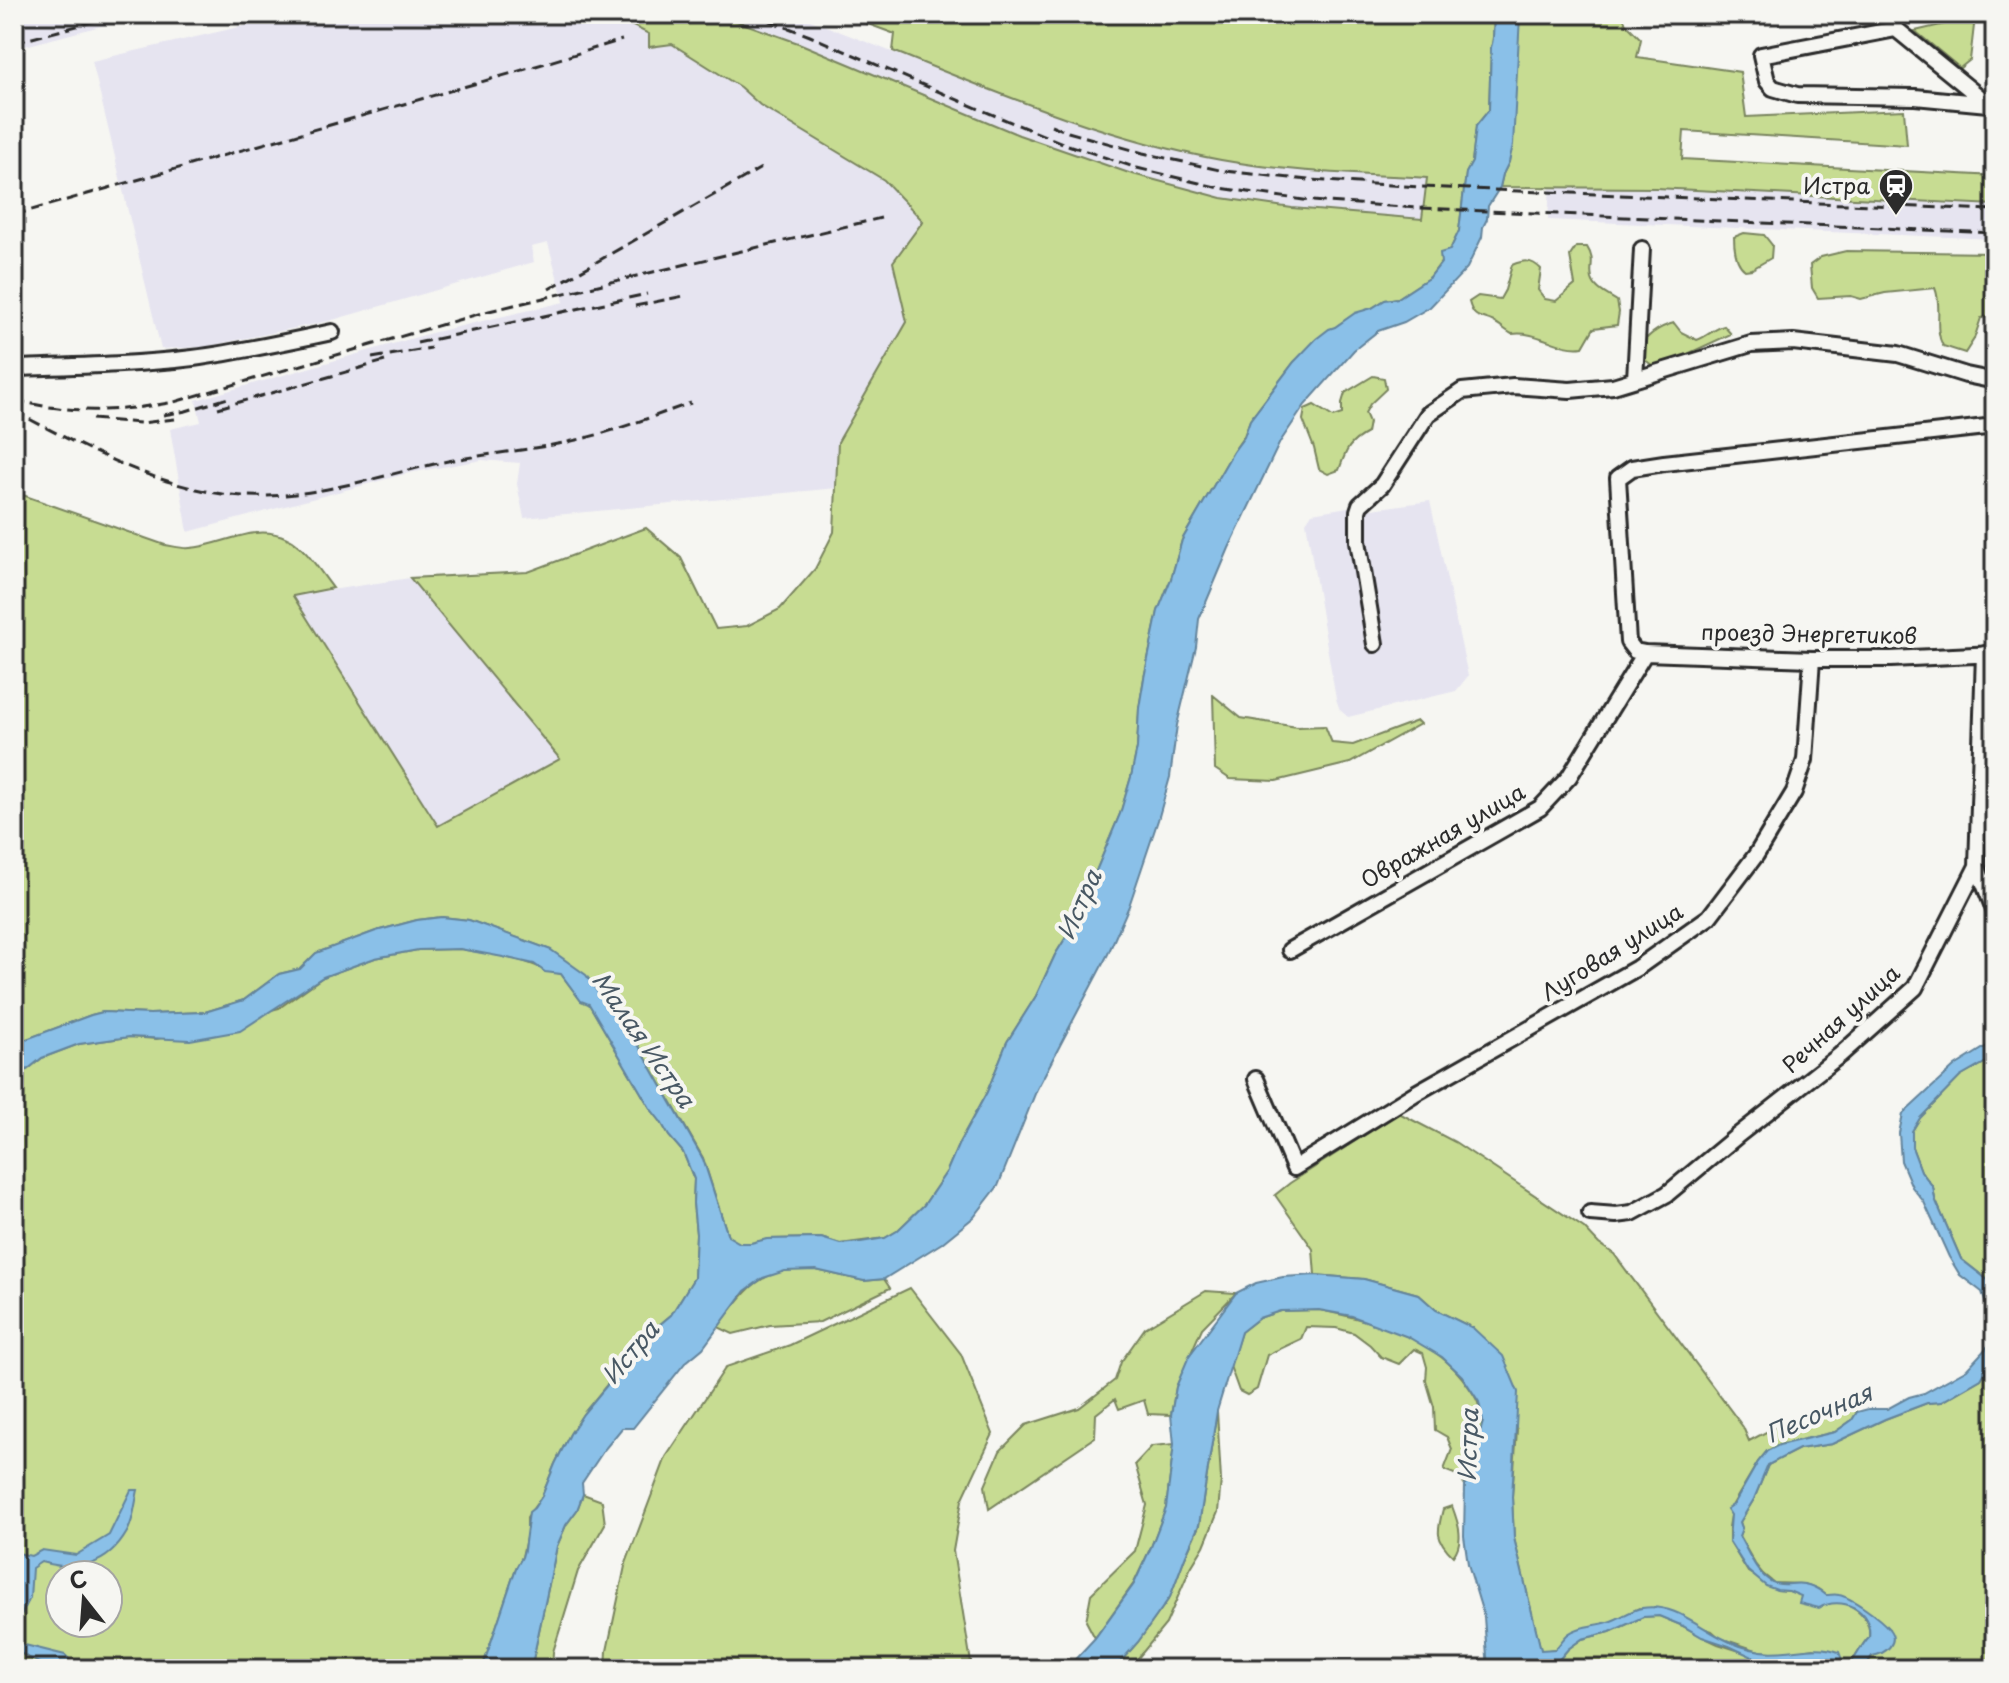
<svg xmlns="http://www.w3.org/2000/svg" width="2009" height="1683" font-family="'Playpen Sans',sans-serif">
<rect width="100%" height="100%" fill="#f6f6f2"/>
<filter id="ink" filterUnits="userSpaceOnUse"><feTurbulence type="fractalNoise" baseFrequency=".0125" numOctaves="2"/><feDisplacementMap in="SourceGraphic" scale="16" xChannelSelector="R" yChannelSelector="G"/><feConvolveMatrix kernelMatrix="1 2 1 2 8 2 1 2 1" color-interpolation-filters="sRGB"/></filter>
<g filter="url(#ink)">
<!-- built -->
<path fill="#e6e4f0" d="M43,14H146L14,49V22Z
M295,14H583L629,24L649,34V47L672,44L741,87L760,105L884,180L923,221L894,262L907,322L838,442L837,488L524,518L517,484L520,463L482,460L409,473L188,532L170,429L201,422L196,400L431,333L564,302L548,243L531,247L534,262L329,321L204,347L161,349L92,61Z
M717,14H795L1027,105L1135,140L1221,160L1295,169L1427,178L1423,219L1292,208L1222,198L1129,173L1019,135L801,44Z
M1550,186L1656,188L1995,205V239L1548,220Z
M1430,501L1468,676L1456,691L1348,717L1340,710L1336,699L1306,522L1312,513L1360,505L1365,510Z
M410,578L561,759L438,827L338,665L292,596Z"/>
<!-- green -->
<path fill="#c7dc92" stroke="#79845e" stroke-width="2" fill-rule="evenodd" d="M632,14H717L801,44L1019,135L1129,173L1222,198L1292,208L1422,219L1427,178C1358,174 1288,172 1221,160C1107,139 1000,94 893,51L895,34L841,14H1495C1492,26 1495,37 1491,47L1489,110L1476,126L1472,162L1466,173L1459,231L1450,250L1430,277L1398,298L1385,300L1372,308L1355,314L1338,325L1294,362L1250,420L1244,436L1233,452L1182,540L1171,579L1158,611L1144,678L1139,708L1137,748L1131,777L1120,814L1073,926L1055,955L1036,996L1007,1042L987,1092L959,1143L947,1171L924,1205L897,1231L885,1238L840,1244L821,1238L768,1239L751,1243H739L728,1236L703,1158L639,1046L623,1029L605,1002L551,950L469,920L442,917L417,920L376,931L316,953L300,969L279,974L244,1000L205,1012L150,1014L103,1012L91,1015L21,1041L14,1048V492L165,545C173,546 182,549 190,548C223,546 254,522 287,538C305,546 321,573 333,588L293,596L438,826L560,759L410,578L528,572L646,528L681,558L716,629L747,626L780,609L815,569L834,532L838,442L907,322L893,262L923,221L884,180L760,105L740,87L672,44L649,47V34L629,24L633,17Z
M1520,14H1622L1626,24L1641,39L1637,57L1740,72L1746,117L1904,110L1907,145L1684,131L1682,159L1995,176V205L1656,188L1500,187L1503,174L1509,162Z
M1975,17L1970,60L1960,68L1915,31Z
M1744,233L1764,235L1772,245L1771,258L1752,269L1745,270C1735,263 1734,248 1734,237Z
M1576,247H1587C1596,261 1589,266 1592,279C1595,290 1608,295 1617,301L1619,312L1617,325L1594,328L1583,347C1559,351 1538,330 1512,334C1506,331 1500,325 1494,322C1479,315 1474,320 1469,302L1478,296L1500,299L1505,290L1512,265C1524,260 1531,259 1541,269L1538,290L1545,299L1556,301L1575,285L1570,256Z
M1846,251L1995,253V315L1981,318L1974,339L1965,353L1943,346C1933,328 1943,307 1935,288L1885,293L1861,299L1851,296L1818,298L1812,288L1810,265L1821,257Z
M1674,323L1681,332L1697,340C1708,336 1713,329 1724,326L1731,334L1670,362L1653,366L1644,359L1638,350C1646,336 1658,327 1674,323Z
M1373,376L1384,378L1386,389L1370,404L1365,413L1369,422L1367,433C1348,443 1346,451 1339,470L1328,474L1319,469L1314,448L1303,420L1305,409L1314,405L1333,417L1342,414V403L1345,393Z
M1213,695L1241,718L1297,727L1325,726L1332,743L1353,745L1417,721L1420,724L1350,763L1276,781L1230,779L1215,769Z
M460,949C483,953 508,956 531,964C544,968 546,972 561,974L581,1001L589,1004L650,1108L661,1122L669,1136L683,1152L694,1179L693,1203L696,1234L694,1278L671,1315L652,1331L614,1376L583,1414L570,1434L555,1464L542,1496L527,1517V1533L522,1557L516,1568L482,1669H14V1281L17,1279V1244L14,1241V1084L22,1074L42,1058L79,1044L129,1037L157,1039L279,1008L323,977L375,958L418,950ZM60,1575H108V1623H60Z
M1995,1057V1289L1989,1281L1961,1259L1935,1199L1933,1187L1921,1171L1912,1147V1131L1920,1118L1960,1077Z
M1399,1113L1455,1142L1584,1228L1599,1244L1614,1254L1743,1427L1749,1441C1781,1424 1812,1408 1848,1402L1857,1412L1852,1420L1835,1432L1779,1445L1767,1451L1758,1462L1733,1504L1729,1527V1541L1748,1572L1777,1590L1789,1591L1802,1596L1800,1601C1811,1601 1838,1600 1845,1603C1860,1609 1871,1621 1869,1637C1860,1646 1857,1658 1848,1666L1844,1665L1840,1658L1814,1648L1783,1653L1759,1651L1720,1638L1712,1631L1639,1608L1611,1622L1577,1630L1555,1649L1541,1651L1514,1538L1512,1497L1517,1430L1473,1328L1436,1310L1418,1294L1364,1279L1315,1275L1313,1249L1275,1195L1290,1183Z
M816,1270L864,1281L884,1279L890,1288L820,1322L770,1325L733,1334L718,1327C737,1303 751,1277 784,1271C794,1269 805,1270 816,1270Z
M910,1288L961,1354L993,1434L962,1500L953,1551L972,1669H606L607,1651L625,1566L666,1457L726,1367L790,1345Z
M1206,1291L1236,1293L1202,1328L1176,1387L1171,1415L1148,1414L1144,1400L1119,1409L1115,1399L1096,1414L1095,1437L989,1509L985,1486L1000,1451L1026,1425L1079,1408L1115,1380L1121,1362L1145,1328Z
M1319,1310C1372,1320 1437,1338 1468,1386C1476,1397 1481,1406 1482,1420C1483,1435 1470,1468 1465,1485L1457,1475L1444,1470L1452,1449L1447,1437L1435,1430L1434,1407L1426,1380L1427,1367L1423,1353L1414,1349L1399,1364L1381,1357L1370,1345L1354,1333L1336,1328L1306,1327L1301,1339L1267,1355L1257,1389L1247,1395L1239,1391L1230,1366L1241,1332L1259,1318L1280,1311Z
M1995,1363V1653L1990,1662L1995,1666V1669H1864L1889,1629L1870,1613L1826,1595L1818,1589L1805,1584L1774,1583L1763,1574L1755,1564L1739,1536L1742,1528L1740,1522L1754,1499L1768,1465L1799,1449L1832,1444L1885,1419L1927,1403L1941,1402L1981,1379L1989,1366Z
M1217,1411L1221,1480L1218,1512L1204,1546L1190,1569L1166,1624L1129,1669H1114L1138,1642L1170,1597L1185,1557L1199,1526Z
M1174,1444L1166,1508L1151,1547L1134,1583L1095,1638L1086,1621L1091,1594L1135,1551L1147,1505L1135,1464L1152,1446Z
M583,1494L602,1501L605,1524L578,1571L553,1652L552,1669H531L557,1546L566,1525L577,1510Z
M1452,1506C1458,1522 1465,1541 1453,1556C1435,1539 1437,1532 1443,1509Z
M1659,1616L1683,1626L1703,1637L1718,1644L1777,1663L1807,1658L1824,1659L1831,1669H1551L1568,1649L1582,1639L1610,1632L1643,1617Z"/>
<!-- water -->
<path fill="#8ac0e8" stroke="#64849c" stroke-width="2" d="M1495,14H1520V16L1513,145L1509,162L1503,174L1500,187L1488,206L1487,219L1483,227L1482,237L1467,268L1430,307L1404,322L1378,331L1354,350L1305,405L1280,442L1229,548L1199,619L1196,647L1177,725L1170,777L1158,820L1129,906L1108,954L1037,1089L998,1186L974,1217L942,1243L884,1279L864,1281L816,1270L785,1271L763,1278L745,1291L703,1348L685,1363L633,1428H622L604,1450L582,1483L583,1494L577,1510L566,1525L557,1546L531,1669H482L516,1568L522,1557L524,1550L529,1512L534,1508L542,1496L555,1464L570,1434L583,1414L652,1331L671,1315L694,1278L696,1234L693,1203L694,1179L683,1152L669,1136L661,1122L650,1108L589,1004L581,1001L561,974L545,972L534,964L503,957L460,949L418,950L375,958L323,977L240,1031L190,1040L129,1037L79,1044L42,1058L22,1074L14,1084V1048L21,1041L91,1015L103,1012L150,1014L205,1012L244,1000L279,974L300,969L316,953L376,931L417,920L442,917L469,920L551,950L586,975L623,1029L639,1046L703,1159L728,1236L740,1243H751L767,1239L821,1238L840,1244L861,1242L885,1238L897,1231L924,1205L947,1171L959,1143L987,1092L1007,1042L1036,996L1055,955L1073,926L1120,814L1131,777L1137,748L1139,708L1144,678L1158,611L1171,579L1182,540L1233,452L1244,437L1250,420L1294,362L1316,339L1329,329L1335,327L1355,313L1372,308L1385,300L1398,298L1430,277L1441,263L1440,253L1450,250L1459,231L1466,173L1472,162L1476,126L1489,110L1491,47C1495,38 1492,26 1495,14Z
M1995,1045V1057L1960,1077L1920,1118L1912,1131V1147L1921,1171L1933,1187L1935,1199L1961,1259L1989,1281L1995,1289V1363L1989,1366L1981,1379L1941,1402L1927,1403L1885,1419L1832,1444L1799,1449L1768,1465L1754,1499L1740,1522L1742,1528L1739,1536C1748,1551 1756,1574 1772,1582C1781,1587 1794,1582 1804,1584C1812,1585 1820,1590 1826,1595C1831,1595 1835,1594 1839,1595C1851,1597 1881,1619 1889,1629C1900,1643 1885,1654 1872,1656L1864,1669H1831L1824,1659L1809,1658L1777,1663L1759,1660L1729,1646L1702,1637L1683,1626L1659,1616L1643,1617L1610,1632L1582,1639L1568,1649L1551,1669H1488L1484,1617L1468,1564L1464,1536L1465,1485L1483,1422L1479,1402L1462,1376L1442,1357L1408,1337L1352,1316L1319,1310L1280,1311L1259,1318L1241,1332L1217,1411L1199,1525L1185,1557L1170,1597L1138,1642L1114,1669H1066L1095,1638L1134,1584L1151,1547L1166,1508L1174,1444L1171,1415L1176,1387L1189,1356L1236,1293L1256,1283L1283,1277L1315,1275L1364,1279L1418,1294L1436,1310L1473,1328L1503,1356L1518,1392L1512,1497L1514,1538L1541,1650L1555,1649C1559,1645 1563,1639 1567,1635C1577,1626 1595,1626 1608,1622C1620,1619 1630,1610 1642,1608C1673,1603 1695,1624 1720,1637C1731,1643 1748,1649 1761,1651C1789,1655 1814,1642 1839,1652L1844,1665L1848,1666C1857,1658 1860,1646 1869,1637C1873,1610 1841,1595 1819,1608L1799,1603L1801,1596L1789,1591L1777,1590L1766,1586L1748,1571L1729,1541L1731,1515L1727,1509L1734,1504L1758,1462L1767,1451L1779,1445L1835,1432L1852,1420L1857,1412L1868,1409H1887L1909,1397L1924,1393L1967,1369L1990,1344L1992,1322L1982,1292L1960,1275L1949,1257L1924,1202L1912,1187L1901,1161L1899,1133L1903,1114L1955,1066L1987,1046Z
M131,1490H138C135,1503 134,1520 127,1532C107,1567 78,1572 41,1562L32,1568L30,1598L14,1629V1552L31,1556L42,1550L76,1555L109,1535Z
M14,1635L21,1644L65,1655L79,1669H50L14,1650Z"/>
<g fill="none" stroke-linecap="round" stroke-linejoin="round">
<defs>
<path id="minor" d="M1988,104L1915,97L1797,95L1773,88L1767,81L1761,55L1896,29L1988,104L1995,106
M14,368C74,366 134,365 193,358C240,352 286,342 332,332
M1635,379L1642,249
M1995,426L1664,463L1632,468L1618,478L1628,642L1635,651L1645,653L1812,659H1891L1995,654
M1375,644L1358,541V511L1360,505L1382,485L1428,414L1462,391L1513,386L1570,390L1613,386L1751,344L1793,342L1898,354L1966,375L1995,381
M1977,866L1995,912
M1290,950L1540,808L1569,777L1645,653
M1256,1079L1294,1168L1414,1094L1637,968L1709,917L1756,855L1794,792L1805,760L1812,659
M1590,1213L1616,1215L1632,1213L1667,1194L1737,1136L1840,1055L1915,988L1977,866L1984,654"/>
</defs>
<!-- minor casing -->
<use href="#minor" stroke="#2b2b2b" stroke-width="20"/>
<!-- minor -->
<use href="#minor" stroke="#f6f6f2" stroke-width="14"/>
<!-- rail -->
<path stroke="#2b2b2b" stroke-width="3" stroke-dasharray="12 6" stroke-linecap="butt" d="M752,14L810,36L979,109L1065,144L1137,168L1220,188L1311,201L1419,208L1995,233
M14,43L121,14
M1051,125L1068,132L1143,153L1224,171L1309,180L1420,187L1995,210
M14,215L516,72L622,40
M549,289L761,168
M635,306L684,296
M417,343L647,294
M372,358L431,348
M14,400C29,403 44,407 58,408C97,413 136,409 174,402L489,311L881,218
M218,408L385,361
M14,411C79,445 148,483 222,494C298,504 370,478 443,462C489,453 536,450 581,439C618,430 654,416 691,403
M163,415L186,411L228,398
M92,419L141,423L175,419"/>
</g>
</g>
<!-- icons -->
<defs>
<symbol id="station-pin" viewBox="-11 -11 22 30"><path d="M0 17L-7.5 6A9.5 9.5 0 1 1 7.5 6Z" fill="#2b2b2b" stroke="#f6f6f2"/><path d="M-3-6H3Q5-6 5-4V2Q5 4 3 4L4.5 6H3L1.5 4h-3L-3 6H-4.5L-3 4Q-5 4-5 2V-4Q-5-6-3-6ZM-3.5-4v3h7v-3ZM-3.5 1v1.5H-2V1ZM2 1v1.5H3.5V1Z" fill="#fff"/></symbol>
</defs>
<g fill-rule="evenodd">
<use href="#station-pin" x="1876" y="166" width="40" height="54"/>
</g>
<g text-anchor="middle" stroke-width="8" stroke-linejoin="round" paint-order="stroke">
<!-- poi labels -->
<g font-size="22" fill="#2b2b2b" stroke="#f6f6f2" text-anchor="end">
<text x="1870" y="194">Истра</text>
</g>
<!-- street labels -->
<g font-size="22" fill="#2b2b2b" stroke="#f6f6f2">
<text transform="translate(1809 634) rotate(1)" y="8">проезд Энергетиков</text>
<text transform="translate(1443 836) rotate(-30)" y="8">Овражная улица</text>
<text transform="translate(1612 952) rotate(-32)" y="8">Луговая улица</text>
<text transform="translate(1841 1019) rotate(-42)" y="8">Речная улица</text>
</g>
<!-- water labels -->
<g font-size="24" font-style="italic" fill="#485864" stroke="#f6f6f2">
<text transform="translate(1080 905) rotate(-66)" y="8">Истра</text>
<text transform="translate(643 1040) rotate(55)" y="8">Малая Истра</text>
<text transform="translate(631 1353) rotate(-50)" y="8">Истра</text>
<text transform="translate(1819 1414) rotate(-23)" y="8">Песочная</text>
<text transform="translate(1469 1445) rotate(-88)" y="8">Истра</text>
</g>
</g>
<!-- margin -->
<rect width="2009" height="1683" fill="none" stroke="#f6f6f2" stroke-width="48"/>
<rect x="24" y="24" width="1961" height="1635" fill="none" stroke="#2b2b2b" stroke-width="3" filter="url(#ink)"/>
<!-- north arrow -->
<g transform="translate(84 1599) rotate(343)"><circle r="38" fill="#f6f6f2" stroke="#a5a5a2" stroke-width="2"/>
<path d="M0-6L14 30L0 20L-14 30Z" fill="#2b2b2b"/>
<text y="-12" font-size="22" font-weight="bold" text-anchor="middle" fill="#2b2b2b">С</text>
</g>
</svg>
